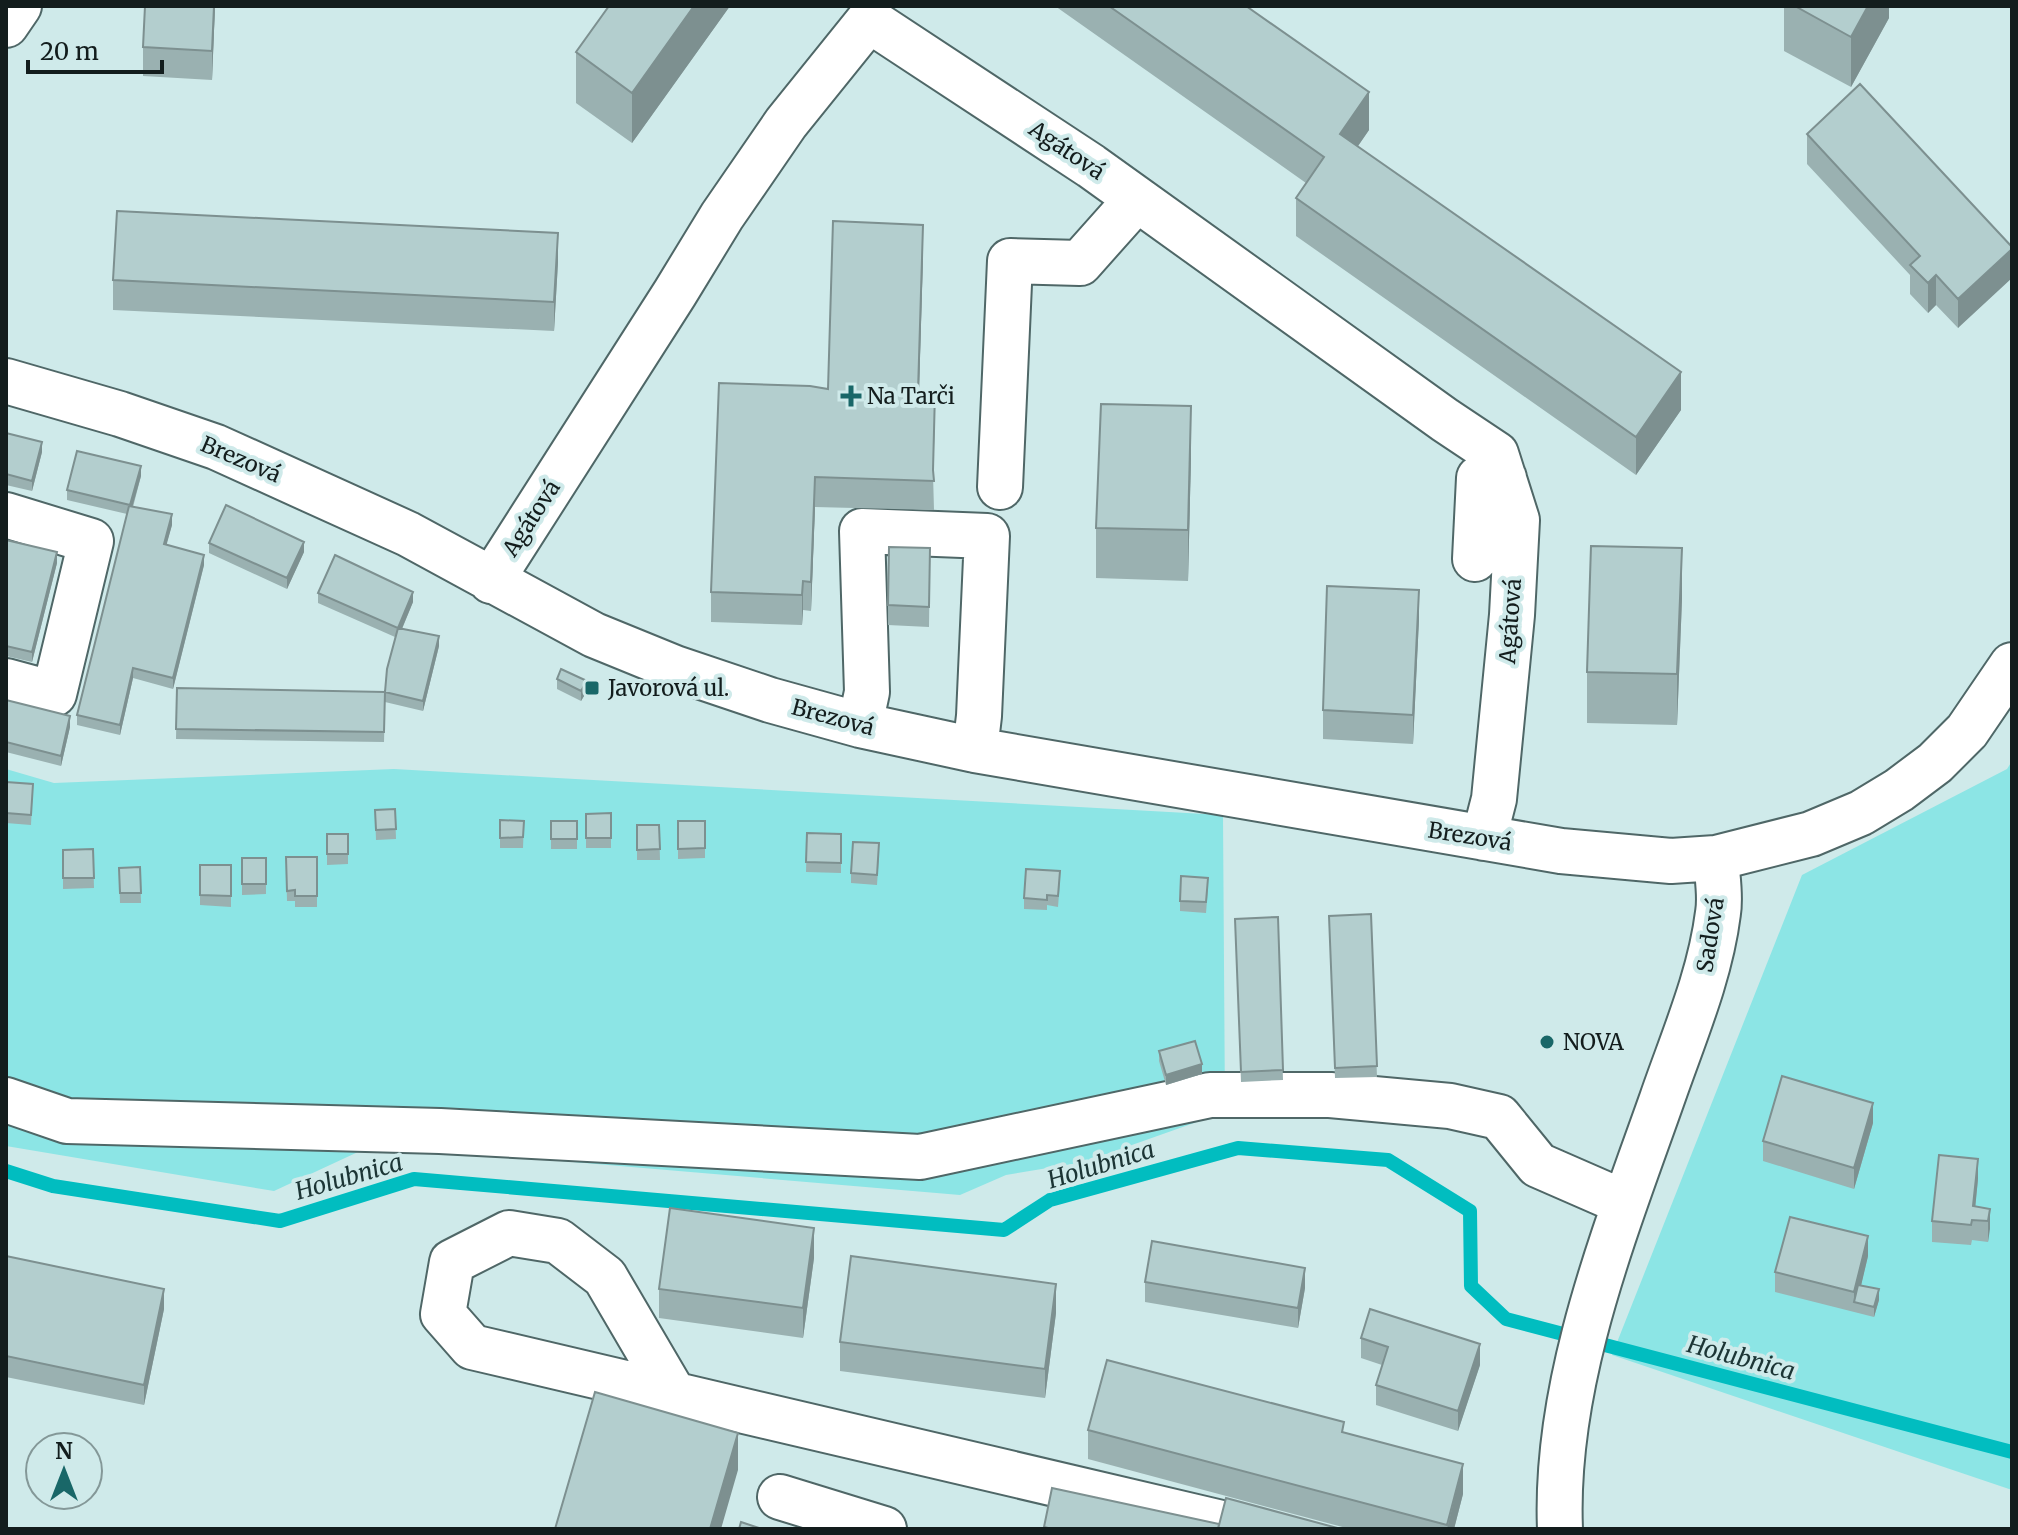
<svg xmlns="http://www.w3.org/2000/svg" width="2018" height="1535" font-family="Merriweather,serif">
<rect width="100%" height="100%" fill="#cfeaea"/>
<!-- green -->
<path fill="#8ce5e5" d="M2012,761V1490L1612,1355L1802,875L2007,769Z
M6,769L54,783L394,769L1223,815L1225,1112L1084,1162L1006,1175L960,1195L373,1145L274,1191L6,1146Z"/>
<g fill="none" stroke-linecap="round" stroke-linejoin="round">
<!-- stream -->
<path stroke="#01bdc0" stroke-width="14" d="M6,1171L53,1186L280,1221L414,1179L1004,1230L1050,1200L1238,1148L1388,1160L1470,1211L1471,1286L1506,1319L2012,1452"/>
<defs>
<path id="minor" d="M6,25L19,6
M6,381L120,414L216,447L408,534L594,635L675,668L770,700L860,725L975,750L1561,851L1671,861L1716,858L1811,834L1861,813L1899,790L1935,763L1967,731L2012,665
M1000,487L1010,261L1080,263L1137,199
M6,515L91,541L54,694L6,681
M1475,559L1479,478H1504
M491,581L675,293L722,216L786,123L869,20L1091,166L1445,420L1496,454L1517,520L1512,615L1494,799L1484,838
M860,725L867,692L862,531L987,536L979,716L975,750
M6,1100L67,1121L440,1131L920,1157L1210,1095H1330L1450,1106L1499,1117L1538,1165L1625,1203
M673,1393L605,1277L558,1241L509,1233L452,1262L443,1314L472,1347L1247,1529
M780,1497L884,1529
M1560,1529C1554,1383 1614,1235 1662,1099C1683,1038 1710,977 1718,913C1721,895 1717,876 1716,858"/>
</defs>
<!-- minor casing -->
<use href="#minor" stroke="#4f6767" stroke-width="48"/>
<!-- minor -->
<use href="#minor" stroke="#fff" stroke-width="44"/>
</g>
<!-- wall -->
<path fill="#9ab1b1" d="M215,6L212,80L143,76V47Z
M609,6H730L632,143L576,103V52Z
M1055,6H1246L1369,130L1358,146L1681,410L1636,475L1296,236V198L1306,183Z
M1784,6H1889V18L1851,87L1784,51Z
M1807,134L2012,247L1958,328L1936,305L1928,313L1910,294V275L1807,164Z
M923,255L919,392L935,422L933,474L934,510L815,507L811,611L803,610L802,625L711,622V592L828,389Z
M558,262L554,331L113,310V280Z
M6,433L42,452L32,491L6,485Z
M1191,457L1188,581L1096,578V528Z
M141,476L133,507L172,525L166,545L204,565L173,689L133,678L120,735L77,725V715L127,514L67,500V490Z
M6,540L57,563L32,662L6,656Z
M209,543L304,552L287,589L209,553Z
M889,547L930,548L929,627L888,625Z
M318,593L413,602L402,629L439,646L423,711L385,702L384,742L176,739L177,688L385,692L395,637L318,603Z
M1682,599L1677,725L1587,723V672Z
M1419,619L1413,744L1323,739V710Z
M557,679L587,691L581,701L557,689Z
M6,700L70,727L61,766L6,752Z
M6,782L33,784L31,825L6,823Z
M395,809L396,839L376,840L375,810Z
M611,813V848H586V814Z
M500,820L524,821L523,848H500Z
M551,821H577V849H551Z
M678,821H705V858L678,859Z
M637,825H659L660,860H637Z
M807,833L841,834V873L806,872Z
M327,834H348V864L327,865Z
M93,849L94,888L63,889V850Z
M879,854L877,885L851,883V873Z
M286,857H317V907H295V901H287Z
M242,858H266V894L242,895Z
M200,865H231V907L200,905Z
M140,867L141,903H120L119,868Z
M1060,881L1058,907L1047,905V910L1024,909V898Z
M1208,888L1206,913L1180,911V901Z
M1371,914L1377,1077L1335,1078L1329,916Z
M1278,917L1283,1080L1241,1082L1235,919Z
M1159,1051L1202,1074L1166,1085L1159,1061Z
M1873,1123L1854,1189L1763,1161V1141Z
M1978,1179L1975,1207L1990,1209L1988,1242L1972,1240L1971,1245L1932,1242V1221Z
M6,1256L164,1309L144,1405L6,1377Z
M1868,1256L1861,1285L1879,1300L1874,1317L1775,1292V1272Z
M814,1258L803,1338L659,1318V1289Z
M1145,1282L1305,1288L1298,1328L1145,1302Z
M1056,1313L1045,1398L840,1371V1342Z
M1361,1338L1480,1365L1458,1431L1376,1405V1385L1382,1365L1361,1358Z
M1088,1430L1344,1433L1463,1494L1454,1529H1350L1088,1459Z"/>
<!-- shaded-wall -->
<path fill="#7d9090" d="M214,6H215L212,80V51Z
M694,6H730L632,143V93Z
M1868,6H1889V18L1851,87V37Z
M1369,92V130L1340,172V134Z
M923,225V255L918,421V392Z
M558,233V262L554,331V302Z
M2012,249V278L1958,328V299Z
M1936,275V305L1928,313V283Z
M1681,372V410L1636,475V437Z
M1191,406V457L1188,581V530Z
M42,442V452L32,491V481Z
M141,466V476L130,515V505Z
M815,477V507L811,611V582Z
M172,514V525L164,554V544Z
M304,542V552L287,589V578Z
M1682,548V599L1677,725V674Z
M57,552V563L32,662V652Z
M204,555V565L173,689V678Z
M803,581V610L802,625V595Z
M1419,590V619L1413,744V715Z
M413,592V602L398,638V628Z
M439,636V646L423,711V701Z
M133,668V678L120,735V725Z
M587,681V691L581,701V691Z
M70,716V727L61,766V756Z
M1202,1064V1074L1166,1085V1075Z
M1873,1103V1123L1854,1189V1168Z
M1978,1159V1179L1974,1220L1973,1206Z
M1990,1209V1229L1988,1242V1221Z
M814,1228V1258L803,1338V1308Z
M1868,1236V1256L1857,1303L1854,1302V1292Z
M1305,1268V1288L1298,1328V1308Z
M1056,1284V1313L1045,1398V1369Z
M164,1289V1309L144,1405V1385Z
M1879,1289V1300L1874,1317V1307Z
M1480,1344V1365L1458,1431V1411Z
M738,1433V1470L721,1529H710Z
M1463,1464V1494L1454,1529H1447Z"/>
<!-- building -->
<path fill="#b3cece" stroke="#7d9090" stroke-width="2" d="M145,6H214L212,51L143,47Z
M609,6H694L632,93L576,52Z
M1109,6H1246L1369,92L1340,134L1681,372L1636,437L1296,198L1324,157Z
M1795,6H1868L1851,37Z
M1860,84L2012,247V249L1958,299L1936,275L1928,283L1910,265L1920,256L1807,134Z
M117,211L558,233L554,302L113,280Z
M833,221L923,225L918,392H935L933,470L934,481L815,477L811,582L803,581L802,595L711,592L719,383L810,386L828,389Z
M1101,404L1191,406L1188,530L1096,528Z
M6,433L42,442L32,481L6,474Z
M77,451L141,466L130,505L67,490Z
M226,505L304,542L287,578L209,543Z
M129,506L172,514L164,544L204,555L173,678L133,668L120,725L77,715Z
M6,540L57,552L32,652L6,646Z
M1591,546L1682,548L1677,674L1587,672Z
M889,547L930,548L929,607L888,605Z
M335,555L413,592L398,628L439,636L423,701L385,692L384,732L176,729L177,688L385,692L387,669L398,628L318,593Z
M1327,586L1419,590L1413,715L1323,710Z
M561,669L587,681L581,691L557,679Z
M6,700L70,716L61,756L6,742Z
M6,782L33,784L31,815L6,813Z
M395,809L396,829L376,830L375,810Z
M611,813V838H586V814Z
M500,820L524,821L523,837L500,838Z
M551,821H577V839H551Z
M678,821H705V848L678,849Z
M637,825H659L660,849L637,850Z
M807,833L841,834V863L806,862Z
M327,834H348V854H327Z
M853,842L879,843L877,875L851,873Z
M93,849L94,878H63V850Z
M286,857H317V896H295V890L287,891Z
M242,858H266V884H242Z
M200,865H231V896L200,895Z
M140,867L141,893H120L119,868Z
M1026,869L1060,871L1058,896L1047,895V900L1024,898Z
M1181,876L1208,878L1206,902L1180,901Z
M1371,914L1377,1066L1335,1068L1329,916Z
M1278,917L1283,1070L1241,1072L1235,919Z
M1195,1041L1202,1064L1166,1075L1159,1051Z
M1782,1076L1873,1103L1854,1168L1763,1141Z
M1939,1155L1978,1159L1973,1206L1990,1209L1988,1221L1972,1220L1971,1225L1932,1221Z
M670,1208L814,1228L803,1308L659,1289Z
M1790,1217L1868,1236L1854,1292L1775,1272Z
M1152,1241L1305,1268L1298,1308L1145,1282Z
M6,1256L164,1289L144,1385L6,1356Z
M851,1256L1056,1284L1045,1369L840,1342Z
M1858,1285L1879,1289L1874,1307L1854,1302Z
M1370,1309L1480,1344L1458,1411L1376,1385L1388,1347L1361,1338Z
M1107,1360L1344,1422L1342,1432L1463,1464L1447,1525L1088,1430Z
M595,1392L738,1433L710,1529H555Z
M1052,1488L1219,1524L1218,1529H1052L1044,1527Z
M1226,1498L1341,1529H1218Z
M741,1522L762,1529H739Z"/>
<!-- markers -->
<g fill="#196768" stroke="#cfeaea" stroke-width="3">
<path d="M847 384h8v8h8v8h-8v8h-8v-8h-8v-8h8z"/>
<rect x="584" y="680" width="16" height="16" rx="4"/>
<circle cx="1547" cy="1042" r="8"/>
</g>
<g text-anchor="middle" stroke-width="8" stroke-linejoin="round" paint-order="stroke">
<!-- street labels -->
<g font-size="22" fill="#131d1d" stroke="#cfeaea">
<text transform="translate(1067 150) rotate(34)" y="8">Agátová</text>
<text transform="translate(241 459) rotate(23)" y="8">Brezová</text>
<text transform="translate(531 518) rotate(-57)" y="8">Agátová</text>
<text transform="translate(1510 621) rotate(-86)" y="8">Agátová</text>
<text transform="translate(833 717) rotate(15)" y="8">Brezová</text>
<text transform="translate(1470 836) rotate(9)" y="8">Brezová</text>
<text transform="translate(1710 935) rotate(-81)" y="8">Sadová</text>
</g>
<!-- poi labels -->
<g font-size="22" fill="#131d1d" stroke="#cfeaea" text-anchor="start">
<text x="867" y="404">Na Tarči</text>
<text x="608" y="696">Javorová ul.</text>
<text x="1563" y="1050">NOVA</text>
</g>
<!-- water labels -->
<g font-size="24" font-style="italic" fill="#1c3535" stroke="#cfeaea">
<text transform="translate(1101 1165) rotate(-17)" y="8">Holubnica</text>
<text transform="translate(349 1177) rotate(-16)" y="8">Holubnica</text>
<text transform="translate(1741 1358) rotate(15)" y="8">Holubnica</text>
</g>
</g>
<!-- border -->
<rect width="2018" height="1535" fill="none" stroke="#131d1d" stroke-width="16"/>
<!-- north arrow -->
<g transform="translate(64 1471)"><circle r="38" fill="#cfeaea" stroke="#849898" stroke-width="2"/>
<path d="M0-6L14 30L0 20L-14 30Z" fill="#196768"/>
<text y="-12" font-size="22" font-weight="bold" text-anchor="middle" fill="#131d1d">N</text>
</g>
<!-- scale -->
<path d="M28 60v12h134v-12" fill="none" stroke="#131d1d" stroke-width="4"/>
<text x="40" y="60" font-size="24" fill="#131d1d" stroke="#cfeaea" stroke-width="6" paint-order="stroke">20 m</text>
</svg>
